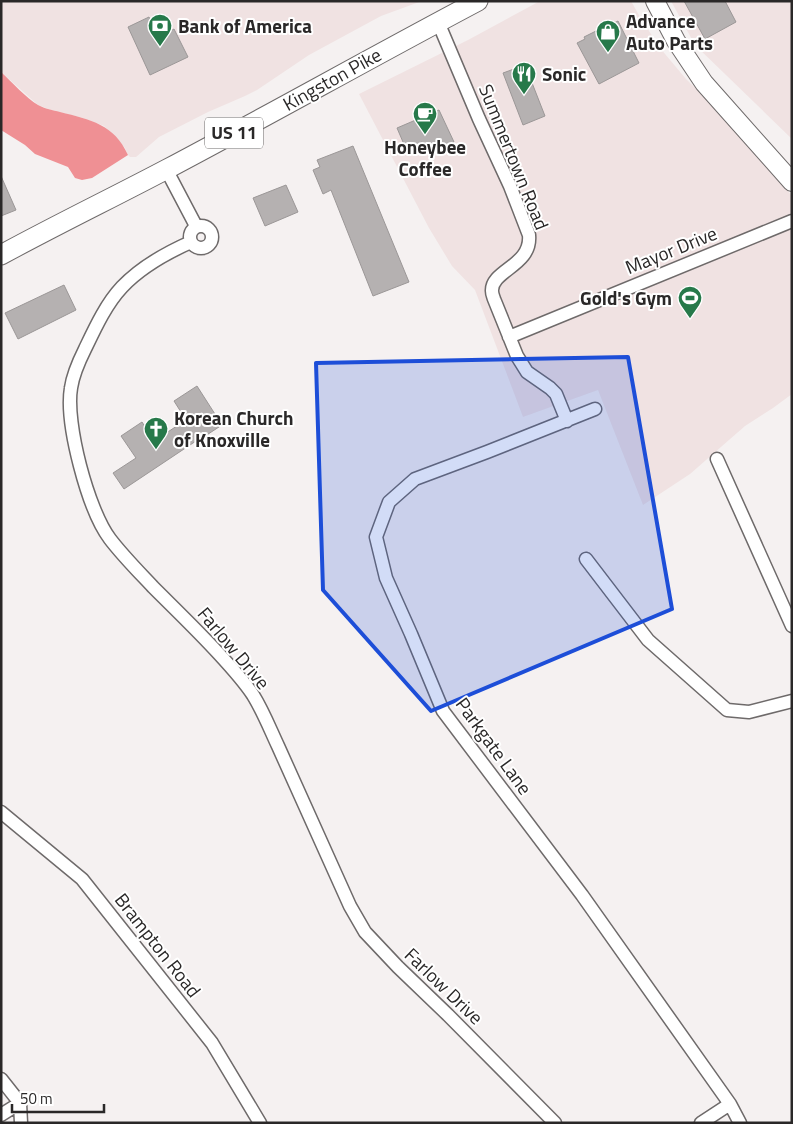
<svg xmlns="http://www.w3.org/2000/svg" width="793" height="1124" font-family="'Titillium Web',sans-serif">
<rect width="100%" height="100%" fill="#f5f1f1"/>
<!-- built -->
<path fill="#f0e2e2" d="M1,1H422L381,16L309,55L257,90L245,96L208,112L159,137L136,157H130L128,155L125,148L104,126L83,118L51,110L38,105L1,72Z
M540,1H631L640,17L660,48L686,79L735,127L792,196V394L773,408L745,426L690,474L643,505L598,390L523,417L475,290L452,266L429,228L359,94L468,40Z
M671,1H792V139L695,45Z"/>
<!-- forest -->
<path fill="#ef9094" d="M1,72C12,82 26,98 38,105C45,109 53,110 60,112C91,120 114,124 128,155L92,178L82,180L75,178L68,167L35,154L25,145L1,130Z"/>
<!-- building -->
<path fill="#b5b1b1" stroke="#9b9797" d="M684,1H725L736,22L705,39Z
M149,17L158,37L174,29L188,57L150,75L128,27Z
M618,21L639,63L599,84L577,43L585,39L584,37L612,23V24Z
M525,65L545,116L523,125L503,73Z
M439,110L454,142L427,154L422,142L406,149L397,128Z
M353,146L409,282L373,296L331,190L323,194L313,170L320,167L317,160Z
M1,176L16,210L1,216Z
M286,185L298,212L265,226L253,198Z
M64,285L76,310L18,339L5,313Z
M197,386L222,425L199,440V439L124,489L113,473L136,458L121,436L142,422L154,441L186,420L174,401Z"/>
<g fill="none" stroke-linecap="round" stroke-linejoin="round">
<defs>
<path id="street" d="M438,22L479,119L510,186L529,235C532,266 491,270 492,291C492,294 493,296 494,299L517,356L527,372L550,388L556,394L567,421
M166,169L196,226
M190 237a11 11 0 1 1 22 0a11 11 0 1 1-22 0Z
M191,242C166,253 141,267 122,287C106,304 95,328 85,349C79,361 73,374 71,388C65,423 88,510 110,539C123,556 138,571 153,587C175,609 198,631 219,654C231,667 243,680 253,695C263,711 270,729 278,746L350,906L365,932L398,967L448,1015L555,1123
M509,337L792,221
M595,409L487,452L415,479L389,502L376,537L386,578L411,634L443,711L582,895L730,1104L740,1123
M717,459L792,626
M586,559L648,640L727,710L749,712L792,701
M1,812L82,879L212,1043L260,1123
M1,1079L20,1103L21,1123
M1,1115L20,1103
M701,1123L730,1104"/>
<path id="secondary" d="M655,1L676,41L704,83L792,182"/>
<path id="primary" d="M1,255C56,225 112,198 167,169C271,114 374,56 478,1"/>
</defs>
<!-- street casing -->
<use href="#street" stroke="#6e6a6a" stroke-width="15"/>
<!-- secondary casing -->
<use href="#secondary" stroke="#6e6a6a" stroke-width="20"/>
<!-- primary casing -->
<use href="#primary" stroke="#6e6a6a" stroke-width="21"/>
<!-- street -->
<use href="#street" stroke="#fff" stroke-width="12"/>
<!-- secondary -->
<use href="#secondary" stroke="#fff" stroke-width="18"/>
<!-- primary -->
<use href="#primary" stroke="#fff" stroke-width="19"/>
</g>
<!-- marked area -->
<path fill="#1d4ed8" fill-opacity="0.2" stroke="#1d4ed8" stroke-width="4" stroke-linejoin="round" d="M628,357L672,609L431,711L323,590L316,363Z"/>
<!-- icons -->
<defs>
<symbol id="bank-pin" viewBox="-11 -11 22 30"><path d="M0 17L-7.5 6A9.5 9.5 0 1 1 7.5 6Z" fill="#27794a" stroke="#fff"/><path d="M-6-4H6V4H-6ZM0-2.3a2.3 2.3 0 1 0 0 4.6a2.3 2.3 0 1 0 0-4.6Z" fill="#fff"/></symbol>
<symbol id="shop-pin" viewBox="-11 -11 22 30"><path d="M0 17L-7.5 6A9.5 9.5 0 1 1 7.5 6Z" fill="#27794a" stroke="#fff"/><path d="M-5-2.5h2.3a2.7 3.5 0 0 1 5.4 0H5L5.5 6h-11ZM-1.5-2.5h3a1.5 2.3 0 0 0-3 0Z" fill="#fff"/></symbol>
<symbol id="restaurant-pin" viewBox="-11 -11 22 30"><path d="M0 17L-7.5 6A9.5 9.5 0 1 1 7.5 6Z" fill="#27794a" stroke="#fff"/><path d="M-5-6h1v4h1v-4h1v4h1v-4h1v5L-1.5 .5V6h-2V.5L-5-1ZM5-6V6H3V1.5H1.5Q1.5-4 5-6Z" fill="#fff"/></symbol>
<symbol id="cafe-pin" viewBox="-11 -11 22 30"><path d="M0 17L-7.5 6A9.5 9.5 0 1 1 7.5 6Z" fill="#27794a" stroke="#fff"/><path d="M-5.5-4.5H6V0H3Q3 3.5 0 3.5H-2.5Q-5.5 3.5-5.5 0ZM3-3.2v2h1.7v-2ZM-6 4.5H4V6H-6Z" fill="#fff"/></symbol>
<symbol id="stadium-pin" viewBox="-11 -11 22 30"><path d="M0 17L-7.5 6A9.5 9.5 0 1 1 7.5 6Z" fill="#27794a" stroke="#fff"/><path d="M0-5a6.5 5 0 1 0 0 10a6.5 5 0 1 0 0-10ZM-3.5-1.8h7v3.6h-7Z" fill="#fff"/></symbol>
<symbol id="church-pin" viewBox="-11 -11 22 30"><path d="M0 17L-7.5 6A9.5 9.5 0 1 1 7.5 6Z" fill="#27794a" stroke="#fff"/><path d="M-1.2-6h2.4v3.5h3.3v2.4h-3.3V6h-2.4V-.1h-3.3v-2.4h3.3Z" fill="#fff"/></symbol>
</defs>
<g fill-rule="evenodd">
<use href="#bank-pin" x="146" y="12" width="28" height="38"/>
<use href="#shop-pin" x="594" y="18" width="28" height="38"/>
<use href="#restaurant-pin" x="510" y="60" width="28" height="38"/>
<use href="#cafe-pin" x="411" y="100" width="28" height="38"/>
<use href="#stadium-pin" x="676" y="284" width="28" height="38"/>
<use href="#church-pin" x="142" y="415" width="28" height="38"/>
</g>
<g text-anchor="middle" stroke-width="4" stroke-linejoin="round" paint-order="stroke">
<!-- shield labels -->
<rect fill="#fff" stroke="#6a6868" stroke-width="1" x="205" y="117.5" width="58" height="31" rx="4"/>
<g font-size="18" font-weight="bold" fill="#2a2828">
<text x="234" y="139">US 11</text>
</g>
<!-- poi labels -->
<g font-size="19" font-weight="bold" fill="#2a2828" stroke="#fff" text-anchor="start">
<text x="626" y="28">Advance<tspan x="626" dy="22">Auto Parts</tspan></text>
<text x="178" y="33">Bank of America</text>
<text x="542" y="81">Sonic</text>
<text x="425" y="154" text-anchor="middle">Honeybee<tspan x="425" dy="22">Coffee</tspan></text>
<text x="672" y="305" text-anchor="end">Gold's Gym</text>
<text x="174" y="425">Korean Church<tspan x="174" dy="22">of Knoxville</tspan></text>
</g>
<!-- street labels -->
<g font-size="19" fill="#2a2828" stroke="#fff">
<text transform="translate(332 79) rotate(-29)" y="7">Kingston Pike</text>
<text transform="translate(514 157) rotate(68)" y="7">Summertown Road</text>
<text transform="translate(671 250) rotate(-22)" y="7">Mayor Drive</text>
<text transform="translate(234 648) rotate(50)" y="7">Farlow Drive</text>
<text transform="translate(494 746) rotate(54)" y="7">Parkgate Lane</text>
<text transform="translate(158 945) rotate(52)" y="7">Brampton Road</text>
<text transform="translate(444 986) rotate(44)" y="7">Farlow Drive</text>
</g>
</g>
<!-- border -->
<rect width="793" height="1124" fill="none" stroke="#2a2828" stroke-width="5"/>
<!-- scale -->
<path d="M12 1104v8h92v-8" fill="none" stroke="#2a2828" stroke-width="2.5"/>
<text x="20" y="1104" font-size="15" fill="#2a2828" stroke="#ffffff" stroke-width="4" paint-order="stroke">50 m</text>
</svg>
